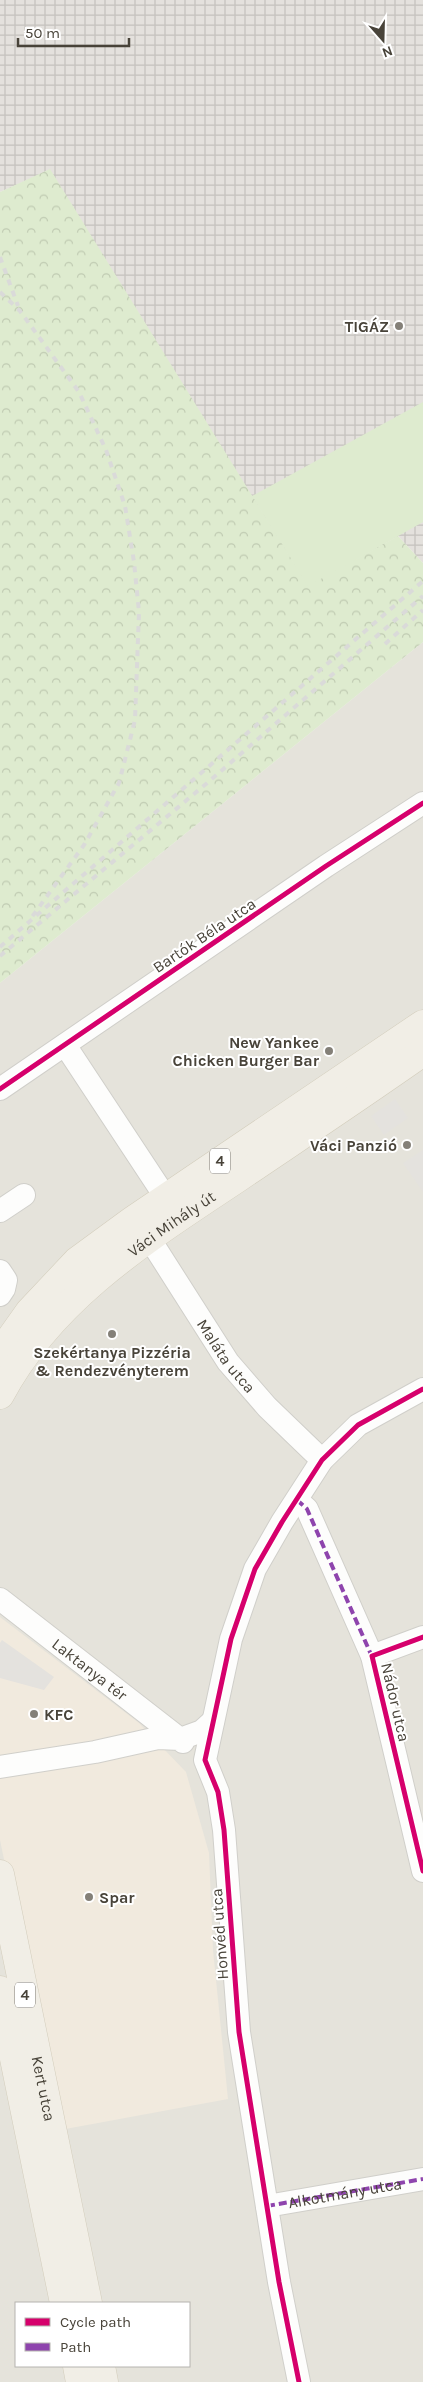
<svg xmlns="http://www.w3.org/2000/svg" width="423" height="2382" font-family="Karla,sans-serif">
<defs>
<pattern id="industrial-grid" width="8" height="8" patternUnits="userSpaceOnUse" patternTransform="scale(1.25)"><rect width="8" height="8" fill="#e4e1dd"/><path d="M0 4h8M4 0v8" fill="none" stroke="#c5c2be"/></pattern>
<pattern id="forest-crowns" width="20" height="18" patternUnits="userSpaceOnUse" patternTransform="scale(1.25)"><rect width="20" height="18" fill="#deebcf"/><path d="M2 6a3 3 0 1 1 6 0M12 15a3 3 0 1 1 6 0" fill="none" stroke="#c0cbb2"/></pattern>
</defs>
<rect width="100%" height="100%" fill="#f2f1ed"/>
<!-- residential -->
<path fill="#e5e3db" fill-rule="evenodd" d="M423,642V2382H0V983ZM16,2303H189V2366H16Z"/>
<!-- commercial -->
<path fill="#f1eade" d="M0,1617L139,1723L186,1772L209,1853L213,1950L228,2099L60,2130L0,1840Z"/>
<!-- industrial -->
<path fill="url(#industrial-grid)" d="M0,0H423V563L398,536L308,587L50,170L0,192Z"/>
<!-- grass -->
<path fill="#deebcf" d="M423,402V522L308,587L252,496Z"/>
<!-- forest -->
<path fill="url(#forest-crowns)" d="M50,169L308,586L398,536L423,563V642L0,983V192Z"/>
<!-- parking -->
<path fill="#e4e2de" d="M395,1099L408,1118L384,1135L371,1116Z
M423,1150V1192L403,1163Z
M2,1640L54,1677L44,1690L0,1678V1643Z"/>
<g fill="none" stroke-linecap="round" stroke-linejoin="round">
<defs>
<g id="minor">
<path d="M65,1045L166,1198"/>
<path d="M0,1089L326,866L423,803"/>
<path d="M0,1211L24,1195"/>
<path id="s1" d="M149,1238L228,1362L267,1407L322,1460"/>
<path d="M0,1271L6,1280L4,1289L0,1295"/>
<path d="M297,1500L307,1509L372,1656L423,1871"/>
<path id="s2" d="M0,1599L180,1739L202,1731L213,1721"/>
<path d="M372,1656L423,1637"/>
<path d="M0,1767L95,1752L158,1738L180,1739L183,1742"/>
<path id="s3" d="M267,2206L423,2179"/>
<path d="M299,2382L279,2282L239,2032L224,1830L218,1792L205,1760L231,1639L255,1569L282,1522L322,1460L358,1425L423,1389"/>
</g>
<g id="major">
<path d="M0,1353L29,1312L77,1261L133,1220L423,1024"/>
<path id="s4" d="M0,1395C52,1297 148,1238 238,1178C300,1136 362,1095 423,1052"/>
<path id="s5" d="M0,1874L88,2303"/>
<path d="M0,1990L64,2303"/>
<path d="M77,2366L80,2382"/>
<path d="M101,2366L104,2382"/>
</g>
</defs>
<!-- minor casing -->
<use href="#minor" stroke="#d0cfca" stroke-width="24"/>
<!-- major casing -->
<use href="#major" stroke="#d3cdbc" stroke-width="29"/>
<!-- minor -->
<use href="#minor" stroke="#fdfdfc" stroke-width="22"/>
<!-- major -->
<use href="#major" stroke="#f1eee6" stroke-width="28"/>
<!-- rail -->
<path stroke="#dadad9" stroke-width="4" stroke-dasharray="6 6" stroke-linecap="butt" d="M0,257L18,306
M0,292L20,311L79,392L106,450L125,506L134,562L139,612L135,720L119,783L84,845L29,921
M385,644L423,610
M0,947L423,581
M0,956L206,784L423,596"/>
<!-- quiet -->
<path stroke="#8e44ad" stroke-width="4" stroke-dasharray="8 4" stroke-linecap="butt" d="M297,1500L307,1509L373,1659
M267,2206L423,2179"/>
<defs>
<path id="cycleway" d="M0,1089L326,866L423,803
M423,1637L372,1656L423,1871
M299,2382L279,2282L239,2032L224,1830L218,1792L205,1760L231,1639L255,1569L282,1522L322,1460L358,1425L423,1389"/>
</defs>
<!-- cycleway casing -->
<use href="#cycleway" stroke="#fff" stroke-width="8"/>
<!-- cycleway -->
<use href="#cycleway" stroke="#d6006c" stroke-width="5"/>
</g>
<!-- markers -->
<g fill="#848078" stroke="#fff" stroke-width="2">
<circle cx="399" cy="326" r="5"/>
<circle cx="329" cy="1051" r="5"/>
<circle cx="407" cy="1145" r="5"/>
<circle cx="112" cy="1334" r="5"/>
<circle cx="34" cy="1714" r="5"/>
<circle cx="89" cy="1897" r="5"/>
</g>
<g text-anchor="middle" stroke-width="4" stroke-linejoin="round" paint-order="stroke">
<!-- shield labels -->
<g fill="#fff" stroke="#7f7b74" stroke-width="1">
<rect x="210" y="1148.5" width="20" height="25" rx="4"/>
<rect x="15" y="1982.5" width="20" height="25" rx="4"/>
</g>
<g font-size="15" font-weight="bold" fill="#484339">
<text x="220" y="1166">4</text>
<text x="25" y="2000">4</text>
</g>
<!-- poi labels -->
<g font-size="16" font-weight="bold" fill="#484339" stroke="#fff" text-anchor="end">
<text x="389" y="332">TIGÁZ</text>
<text x="319" y="1048">New Yankee<tspan x="319" dy="18">Chicken Burger Bar</tspan></text>
<text x="397" y="1151">Váci Panzió</text>
<text x="112" y="1358" text-anchor="middle">Szekértanya Pizzéria<tspan x="112" dy="18">&amp; Rendezvényterem</tspan></text>
<text x="44" y="1720" text-anchor="start">KFC</text>
<text x="99" y="1903" text-anchor="start">Spar</text>
</g>
<!-- street labels -->
<g font-size="16" fill="#484339" stroke="#fff">
<text transform="translate(204 935) rotate(-34)" y="6">Bartók Béla utca</text>
<text dy="6" stroke="none"><textPath href="#s4" startOffset="245">Váci Mihály út</textPath></text>
<text dy="6" stroke="none"><textPath href="#s1" startOffset="141">Maláta utca</textPath></text>
<text dy="6" stroke="none"><textPath href="#s2" startOffset="114">Laktanya tér</textPath></text>
<text transform="translate(396 1702) rotate(77)" y="6">Nádor utca</text>
<text transform="translate(219 1934) rotate(-94)" y="6">Honvéd utca</text>
<text dy="6" stroke="none"><textPath href="#s5" startOffset="219">Kert utca</textPath></text>
<text dy="6" stroke="none"><textPath href="#s3" startOffset="79">Alkotmány utca</textPath></text>
</g>
</g>
<!-- legend -->
<rect x="15" y="2302" width="175" height="65" fill="#ffffff" stroke="#b6b4b0"/>
<rect x="25" y="2318" width="25" height="8" fill="#d6006c" stroke="#b6b4b0"/>
<text x="60" y="2327" font-size="15" fill="#484339">Cycle path</text>
<rect x="25" y="2343" width="25" height="8" fill="#8e44ad" stroke="#b6b4b0"/>
<text x="60" y="2352" font-size="15" fill="#484339">Path</text>
<!-- north arrow -->
<g transform="translate(383 40) rotate(160)" stroke="#ffffff" stroke-width="4" paint-order="stroke">
<path d="M0-4L9 19L0 12L-9 19Z" fill="#484339"/>
<text y="-8" font-size="14" font-weight="bold" text-anchor="middle" fill="#484339">N</text>
</g>
<!-- scale -->
<path d="M18 38v8h111v-8" fill="none" stroke="#484339" stroke-width="2.5"/>
<text x="25" y="38" font-size="15" fill="#484339" stroke="#ffffff" stroke-width="4" paint-order="stroke">50 m</text>
</svg>
